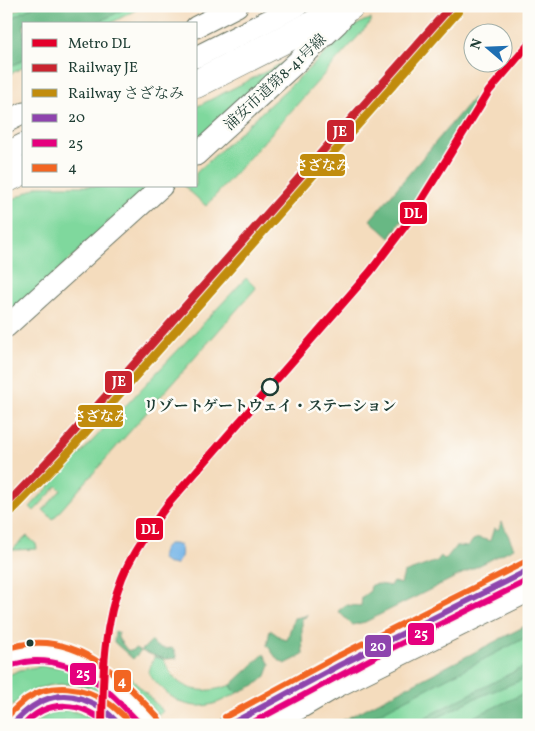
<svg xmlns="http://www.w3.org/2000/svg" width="535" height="731" font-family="Vollkorn,'Noto Serif JP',serif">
<rect width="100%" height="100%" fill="#fdfcf7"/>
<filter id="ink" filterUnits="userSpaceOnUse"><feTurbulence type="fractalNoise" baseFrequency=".02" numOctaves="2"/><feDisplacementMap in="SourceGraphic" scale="10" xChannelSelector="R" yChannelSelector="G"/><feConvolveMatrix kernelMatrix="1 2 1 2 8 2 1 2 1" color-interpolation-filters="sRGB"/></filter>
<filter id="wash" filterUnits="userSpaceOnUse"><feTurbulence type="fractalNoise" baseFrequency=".0096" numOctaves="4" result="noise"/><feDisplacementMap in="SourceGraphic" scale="20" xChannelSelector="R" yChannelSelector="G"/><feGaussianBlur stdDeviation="1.12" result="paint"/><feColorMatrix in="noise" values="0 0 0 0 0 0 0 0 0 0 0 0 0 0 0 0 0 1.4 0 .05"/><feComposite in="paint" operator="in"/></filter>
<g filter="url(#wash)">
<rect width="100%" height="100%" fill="#f4dcbd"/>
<!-- green -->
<path fill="#7fd89d" stroke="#4f8a68" d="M25,6H143L109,24H24V67L6,76V16Z
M371,19V22L206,206L184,186H196V173L355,26L364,21Z
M287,61L196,145V107Z
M39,186H150L6,318V203Z
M246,278L256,288L53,519L43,510L61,490L57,486L34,511L30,507Z
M27,536L36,544L37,549L12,550Z
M529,625V725H335Z
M154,657L163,659C166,664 168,669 171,674C186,694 209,693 231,685L233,689L237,693C229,697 221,702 213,704C191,710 175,702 161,687C157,683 149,677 149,671C149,668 153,662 154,657Z
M41,666L66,668L85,678L112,697L141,725H137C125,713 113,700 98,692C82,682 55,682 37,689C26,693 14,703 6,712V676L20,670Z
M130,675L132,679L163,711L159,715L126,682L124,678Z
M67,710C82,713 93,717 105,725H80L69,721L61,722L53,725H33C45,715 52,712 67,710Z"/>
<!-- forest -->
<path fill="#67b884" stroke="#437a5c" d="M34,6H130L95,24H24V60L6,68V21Z
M473,98L478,102L390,238L370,220Z
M502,522L514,548L365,622L352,625L338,611L346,605L361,606L362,597L370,591L371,585L379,584L390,586L393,582L401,584L404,573L437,561L441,556L445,560L456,546L468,547L473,540L479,538L490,541L494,528L498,530Z
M307,614L306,617L302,618V632L303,655L285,664L277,659L267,645L270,630L283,639L287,640L294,618L305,616Z
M529,624V636L356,725H334Z
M115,631L120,633L118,634V638L127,650L132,651L135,648L141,651L151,641C157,649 164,649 173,648L177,658L165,659L141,651L133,659L114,642Z
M264,654L268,661L270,665L266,676L257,684L237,693L233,689L231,685Z
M529,664V677L471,700L424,725H410Z
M529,691V725H456Z"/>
<!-- water -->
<path fill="#72b3e7" stroke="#48788e" d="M168,544H173L180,545C183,554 182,558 175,565C173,564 167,564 166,563C158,558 163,548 168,544Z"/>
</g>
<g filter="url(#ink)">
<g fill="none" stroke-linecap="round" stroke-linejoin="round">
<defs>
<path id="minor" d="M196,27L237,6
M196,57L297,6
M6,122L24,113
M6,153L24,144
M196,155L298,61L337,24L348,10
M6,327L162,186
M6,657C16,655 26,652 36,652C90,651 119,690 153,725
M12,725C37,693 68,688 102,709C108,713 114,720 120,725
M229,725C327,670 428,620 529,570
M271,725L336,687L529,591"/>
<path id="highway" d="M196,84L350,6
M6,179L24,170"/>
</defs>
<!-- minor casing -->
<use href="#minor" stroke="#6a7564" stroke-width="23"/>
<!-- highway casing -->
<use href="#highway" stroke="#6a7564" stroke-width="29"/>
<!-- minor -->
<use href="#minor" stroke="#fff" stroke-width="21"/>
<!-- highway -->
<use href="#highway" stroke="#fff" stroke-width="28"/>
<defs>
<path id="bus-1" d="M12,725C39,695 67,686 102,709C109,713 114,720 120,725
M229,725L340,665L529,570"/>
<path id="bus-2" d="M8,666C17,664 26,661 35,661C82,660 111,693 141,725
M24,725C48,698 82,701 107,725
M248,725L382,653L529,580"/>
<path id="bus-3" d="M6,648C15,646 24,644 33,643C88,640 125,682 159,719
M225,717L336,657L525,562
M6,718C12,711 19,705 26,699C51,682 84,686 108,703C115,707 120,713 126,718"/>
</defs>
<!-- bus-1 casing -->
<use href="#bus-1" stroke="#fdfcf7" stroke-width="10"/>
<!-- bus-2 casing -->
<use href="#bus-2" stroke="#fdfcf7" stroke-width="10"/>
<!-- bus-3 casing -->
<use href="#bus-3" stroke="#fdfcf7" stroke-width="10"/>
<!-- bus-1 -->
<use href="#bus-1" stroke="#8e44ad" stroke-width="6"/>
<!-- bus-2 -->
<use href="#bus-2" stroke="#e5007d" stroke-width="6"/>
<!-- bus-3 -->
<use href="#bus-3" stroke="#f26522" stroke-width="6"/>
<defs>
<path id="rail-1" d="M6,505L58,450L451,6"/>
<path id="rail-2" d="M12,511L65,456L458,12"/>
</defs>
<!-- rail-1 casing -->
<use href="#rail-1" stroke="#fdfcf7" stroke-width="11"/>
<!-- rail-2 casing -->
<use href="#rail-2" stroke="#fdfcf7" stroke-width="11"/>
<!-- rail-1 -->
<use href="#rail-1" stroke="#c9242f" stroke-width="8"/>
<!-- rail-2 -->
<use href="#rail-2" stroke="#c18c0d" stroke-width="8"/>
<defs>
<path id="metro-1" d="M102,725C103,675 103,625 122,578C133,551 151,527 168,504L370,272L408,222L489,91L529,44"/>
</defs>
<!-- metro-1 casing -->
<use href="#metro-1" stroke="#fdfcf7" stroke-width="11"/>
<!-- metro-1 -->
<use href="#metro-1" stroke="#e4002b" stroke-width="8"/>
</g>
</g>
<!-- markers -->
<circle fill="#fdfcf7" stroke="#1f3d34" stroke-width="2.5" cx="270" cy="387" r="8"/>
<circle fill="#1f3d34" stroke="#fdfcf7" stroke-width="2" cx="30" cy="643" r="4.5"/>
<g text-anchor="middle" stroke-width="5" stroke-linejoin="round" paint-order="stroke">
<!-- street labels -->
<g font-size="15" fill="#1f3d34" stroke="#fdfcf7">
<text transform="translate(275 82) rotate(-43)" y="5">浦安市道第8-41号線</text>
</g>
<!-- stop labels -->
<g font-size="15" font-weight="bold" fill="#1f3d34" stroke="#fdfcf7">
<text x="270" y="411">リゾートゲートウェイ・ステーション</text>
</g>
</g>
<g stroke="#fdfcf7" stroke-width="2">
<rect x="326" y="119" width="29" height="24" rx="5" fill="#c9242f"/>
<rect x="299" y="153" width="47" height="24" rx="5" fill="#c18c0d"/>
<rect x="399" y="201" width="29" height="24" rx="5" fill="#e4002b"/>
<rect x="104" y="370" width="29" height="24" rx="5" fill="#c9242f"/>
<rect x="77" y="404" width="47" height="24" rx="5" fill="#c18c0d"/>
<rect x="135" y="517" width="29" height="24" rx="5" fill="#e4002b"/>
<rect x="407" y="622" width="28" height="24" rx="5" fill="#e5007d"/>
<rect x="364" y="634" width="28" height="24" rx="5" fill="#8e44ad"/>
<rect x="69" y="662" width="28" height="24" rx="5" fill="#e5007d"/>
<rect x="113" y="669" width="19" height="24" rx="5" fill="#f26522"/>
</g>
<g font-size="14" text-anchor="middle" font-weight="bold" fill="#fff">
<text x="340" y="136">JE</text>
<text x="322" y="170">さざなみ</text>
<text x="413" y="218">DL</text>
<text x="119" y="386">JE</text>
<text x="100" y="421">さざなみ</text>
<text x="150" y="534">DL</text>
<text x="421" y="638">25</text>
<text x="378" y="651">20</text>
<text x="83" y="678">25</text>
<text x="122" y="686">4</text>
</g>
<!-- margin -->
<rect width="535" height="731" fill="none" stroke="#fdfcf7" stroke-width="25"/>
<!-- legend -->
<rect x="22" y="22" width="175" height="165" fill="#fdfcf7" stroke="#a4b0a9"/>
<rect x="32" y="39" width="25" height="8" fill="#e4002b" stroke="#a4b0a9"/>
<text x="68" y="48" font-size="15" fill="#1f3d34">Metro DL</text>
<rect x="32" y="64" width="25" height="8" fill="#c9242f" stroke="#a4b0a9"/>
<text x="68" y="72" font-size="15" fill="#1f3d34">Railway JE</text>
<rect x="32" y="89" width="25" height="8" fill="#c18c0d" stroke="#a4b0a9"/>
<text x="68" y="98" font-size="15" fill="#1f3d34">Railway さざなみ</text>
<rect x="32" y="114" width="25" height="8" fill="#8e44ad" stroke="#a4b0a9"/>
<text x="68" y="122" font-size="15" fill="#1f3d34">20</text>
<rect x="32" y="139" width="25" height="8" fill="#e5007d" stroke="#a4b0a9"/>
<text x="68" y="148" font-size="15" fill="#1f3d34">25</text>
<rect x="32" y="164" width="25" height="8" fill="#f26522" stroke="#a4b0a9"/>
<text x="68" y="172" font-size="15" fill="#1f3d34">4</text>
<!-- north arrow -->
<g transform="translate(488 48) rotate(289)"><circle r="24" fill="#fdfcf7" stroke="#a4b0a9"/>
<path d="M0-4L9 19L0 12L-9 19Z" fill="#1f6fb2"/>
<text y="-8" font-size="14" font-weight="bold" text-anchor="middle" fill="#1f3d34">N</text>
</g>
</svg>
